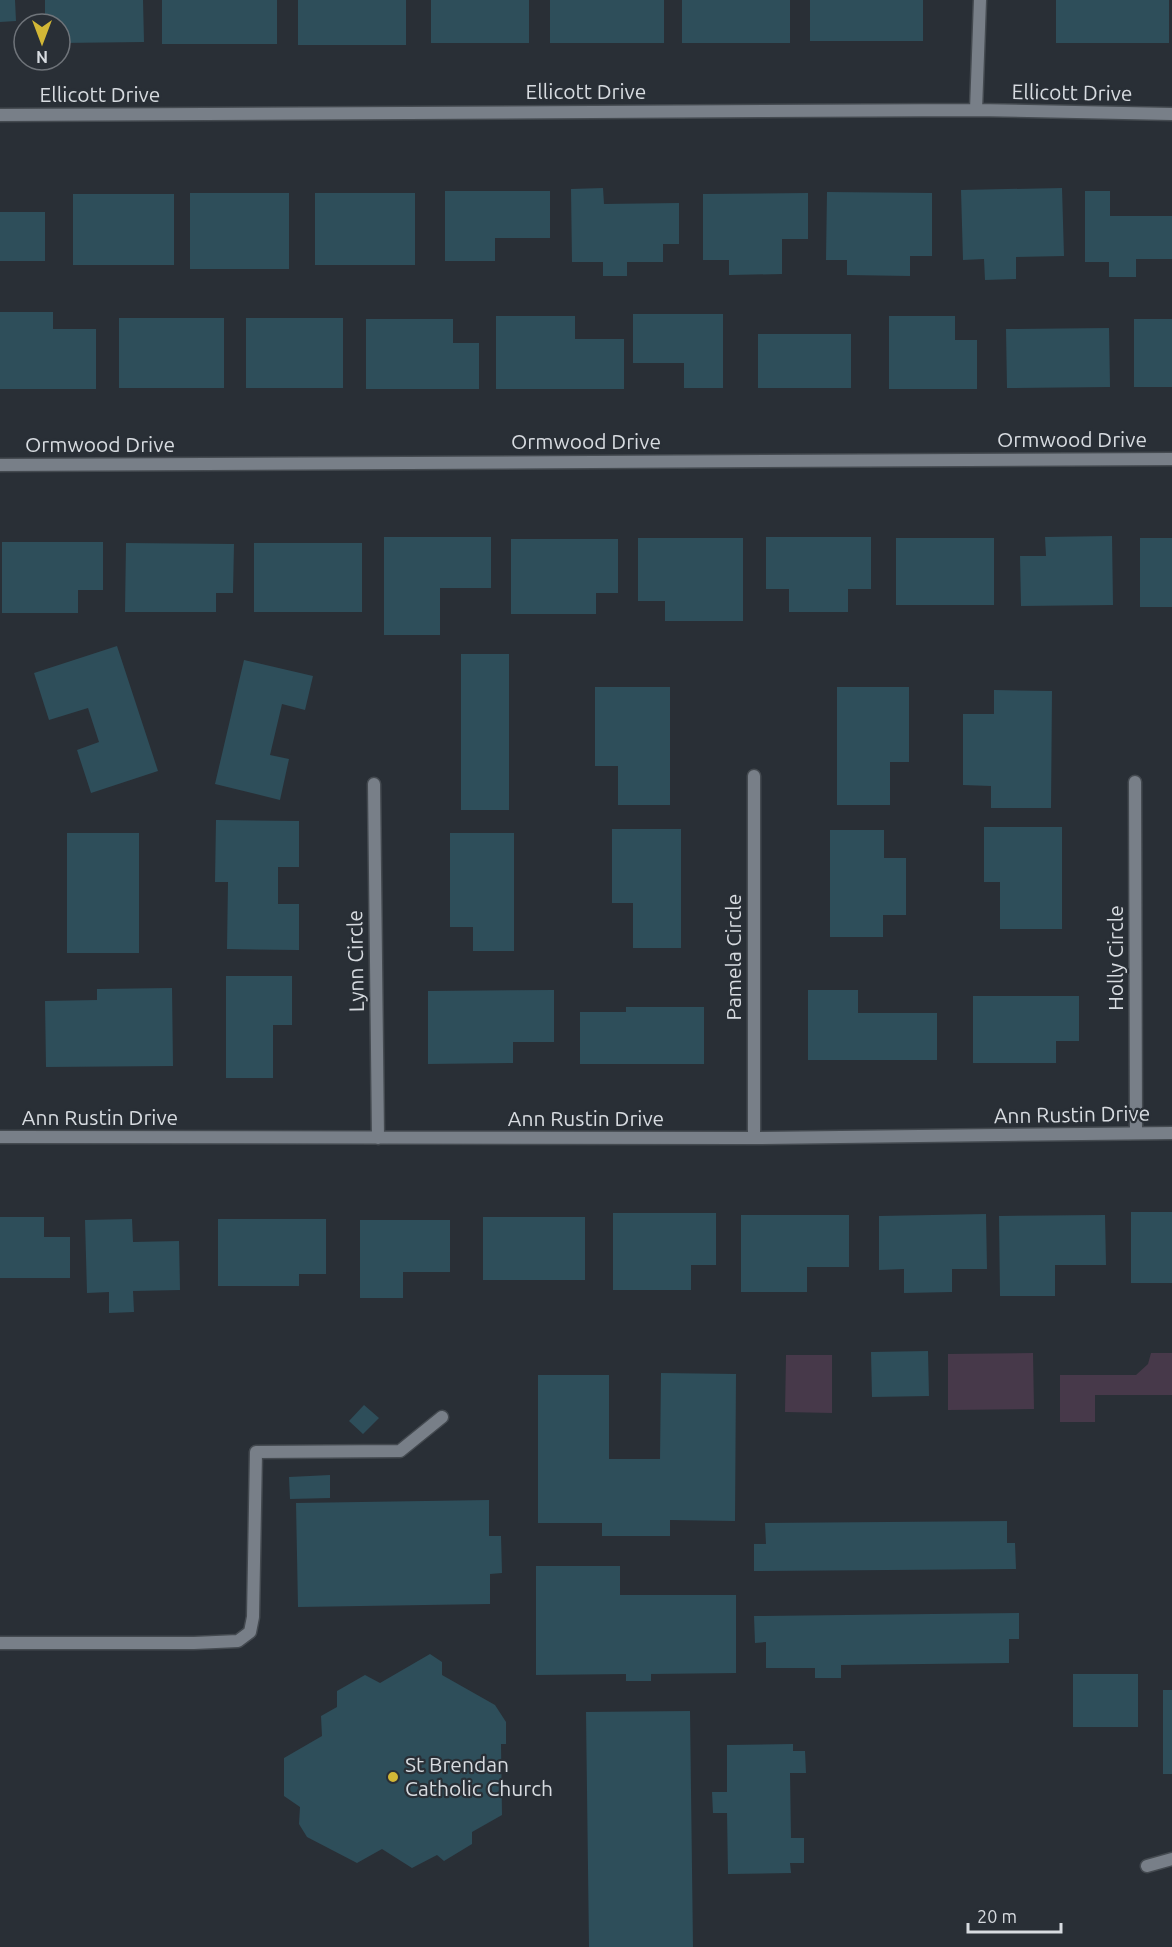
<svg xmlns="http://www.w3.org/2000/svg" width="1172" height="1947" font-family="Ubuntu,sans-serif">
<rect width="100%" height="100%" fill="#292f36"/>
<!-- green -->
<path fill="#47394a" d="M1033,1353L1034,1409L948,1410V1354Z
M1151,1353H1172V1395H1095V1422H1060V1375H1136L1148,1364Z
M786,1355H832V1413L785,1412Z"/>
<!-- building -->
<path fill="#2e4e5a" d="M0,0H15L16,21L0,22Z
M45,0H143L144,42L60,43V24H45Z
M162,0H277V44H162Z
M298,0H406V45H298Z
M431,0H529V43H431Z
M550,0H664V43H550Z
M682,0H790V43H682Z
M810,0H923V41H810Z
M1056,0H1169V43H1056Z
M603,188L604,204L679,203V244H663V262H627V276H603V262H572L571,189Z
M1062,188L1064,256L1016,257V279L985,280L984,259L963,260L961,190Z
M445,191H550V238H495V261H445Z
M1085,191H1110V216H1172V259H1136V277H1109V262H1085Z
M827,192L932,193V256H910V276L847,275V260H826Z
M190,193H289V269H190Z
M315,193H415V265H315Z
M808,193V239H782V274L729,275V260H703V194Z
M73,194H174V265H73Z
M0,212H45V261H0Z
M0,312H53V329H96V389H0Z
M633,314H723V388H684V363H633Z
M496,316H575V339H624V389H496Z
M889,316H955V340H977V389H889Z
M119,318H224V388H119Z
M246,318H343V388H246Z
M366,319H453V343H479V389H366Z
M1134,319H1172V387H1134Z
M1109,328L1110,387L1007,388L1006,329Z
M758,334H851V388H758Z
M1112,536L1113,605L1021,606L1020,556H1046L1045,537Z
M384,537H491V588H440V635H384Z
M766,537H871V589H848V612H789V589H766Z
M638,538H743V621H665V601H638Z
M896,538H994V605H896Z
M1140,538H1172V607H1140Z
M511,539H618V593H596V614H511Z
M2,542H103V590H78V613H2Z
M126,543L234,544L233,593H216V612H125Z
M254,543H362V612H254Z
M117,646L158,771L91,793L77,750L99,742L88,708L49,720L34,673Z
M461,654H509V810H461Z
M244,660L313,676L305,710L282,704L270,755L289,759L280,800L215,784Z
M595,687H670V805H618V766H595Z
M837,687H909V762H890V805H837Z
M994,690L1052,691L1051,808H991V786L963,785V714H994Z
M216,820L299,821V867H278V904H299V950L227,949L228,882H215Z
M984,827H1062V929H1000V882H984Z
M612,829H681V948H633V903H612Z
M830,830H884V858H906V915H883V937H830Z
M67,833H139V953H67Z
M450,833H514V951H473V927H450Z
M226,976H292V1025H273V1078H226Z
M172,988L173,1066L46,1067L45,1001L97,1000V989Z
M554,990V1042H513V1063L428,1064V991Z
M808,990H858V1013H937V1060H808Z
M973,996H1079V1041H1056V1063H973Z
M626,1007H704V1064H580V1012H626Z
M1131,1212H1172V1283H1131Z
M613,1213H716V1265H691V1290H613Z
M986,1214L987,1269H952V1292L904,1293V1269L879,1270V1216Z
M741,1215H849V1267H807V1292H741Z
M1105,1215L1106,1265H1055V1296H1000L999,1216Z
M0,1217H44V1237H70V1278H0Z
M483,1217H585V1280H483Z
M132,1219L133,1242L179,1241L180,1290L133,1291L134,1312L109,1313V1292L87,1293L85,1220Z
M218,1219H326V1274H299V1286H218Z
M360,1220H450V1272H403V1298H360Z
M928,1351L929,1396L872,1397L871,1352Z
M661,1373L736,1374L735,1521L670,1520V1536H602V1523H538V1375H609V1459H660Z
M364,1405L379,1418L363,1434L349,1421Z
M330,1475V1498L290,1499L289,1477Z
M489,1500V1536H501L502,1573L490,1574V1604L298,1607L296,1503Z
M1007,1521V1543H1015L1016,1569L754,1571V1544H766L765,1523Z
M536,1566H620V1595H736V1673L651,1674V1681H626V1674L536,1675Z
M1019,1613V1639H1009V1663L841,1665V1678H815V1668H766V1642L755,1643L754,1616Z
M430,1654L442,1662V1675L495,1705L506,1722V1744H501L502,1815L472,1832V1844L444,1861L437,1855L412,1868L382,1849L357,1863L307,1837L299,1824L300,1807L284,1796V1758L322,1736L321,1716L337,1707V1691L365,1675L380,1683Z
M1073,1674H1138V1727H1073Z
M1163,1690H1172V1774H1163Z
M690,1711L693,1947H589L586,1712Z
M793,1744V1751H805L806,1773H790L791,1838H804V1863H790L791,1873L728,1874L727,1813H713L712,1792H727V1745Z"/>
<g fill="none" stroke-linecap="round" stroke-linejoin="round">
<defs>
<path id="service" d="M0,1643H194L238,1641L250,1632L253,1617L256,1452L400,1451L442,1417"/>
<path id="minor" d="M976,110L980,0
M0,115L976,110L1172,114
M0,465L1172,459
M754,776V1138
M1135,782L1136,1133
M374,784L378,1138
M0,1137L754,1138L1172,1133
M1147,1866L1172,1859"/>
</defs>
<!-- service casing -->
<use href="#service" stroke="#444a50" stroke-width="15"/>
<!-- minor casing -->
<use href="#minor" stroke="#444a50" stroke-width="15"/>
<!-- service -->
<use href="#service" stroke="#787f88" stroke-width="12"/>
<!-- minor -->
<use href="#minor" stroke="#787f88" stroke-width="12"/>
</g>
<!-- markers -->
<circle fill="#d2b736" stroke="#292f36" stroke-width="2" cx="393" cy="1777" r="6"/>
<g text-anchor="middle" stroke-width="4.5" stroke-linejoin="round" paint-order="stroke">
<!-- street labels -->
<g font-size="21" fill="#d7dbe0" stroke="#292f36">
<text x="586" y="99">Ellicott Drive</text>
<text transform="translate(1072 93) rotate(1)" y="7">Ellicott Drive</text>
<text x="100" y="102">Ellicott Drive</text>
<text x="1072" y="447">Ormwood Drive</text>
<text x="586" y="449">Ormwood Drive</text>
<text x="100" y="452">Ormwood Drive</text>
<text transform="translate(734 957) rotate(-90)" y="7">Pamela Circle</text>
<text transform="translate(1116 958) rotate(-90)" y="7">Holly Circle</text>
<text transform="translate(356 961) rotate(-91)" y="7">Lynn Circle</text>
<text transform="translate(1072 1115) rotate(-1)" y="7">Ann Rustin Drive</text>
<text x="100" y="1125">Ann Rustin Drive</text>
<text x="586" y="1126">Ann Rustin Drive</text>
</g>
<!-- poi labels -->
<g font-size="21" fill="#d7dbe0" stroke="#292f36" text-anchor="start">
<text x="405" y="1772">St Brendan<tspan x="405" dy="24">Catholic Church</tspan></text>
</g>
</g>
<!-- north arrow -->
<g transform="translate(42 42) rotate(180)"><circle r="28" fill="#292f36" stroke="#6f747a" stroke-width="1.5"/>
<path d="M0-4.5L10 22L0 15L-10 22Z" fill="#d2b736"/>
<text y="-9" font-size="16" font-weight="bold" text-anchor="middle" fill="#d7dbe0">N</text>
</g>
<!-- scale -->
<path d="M968 1923v9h93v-9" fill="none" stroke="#d7dbe0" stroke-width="3"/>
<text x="977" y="1923" font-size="18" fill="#d7dbe0" stroke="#292f36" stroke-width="4.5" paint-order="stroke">20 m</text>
</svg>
